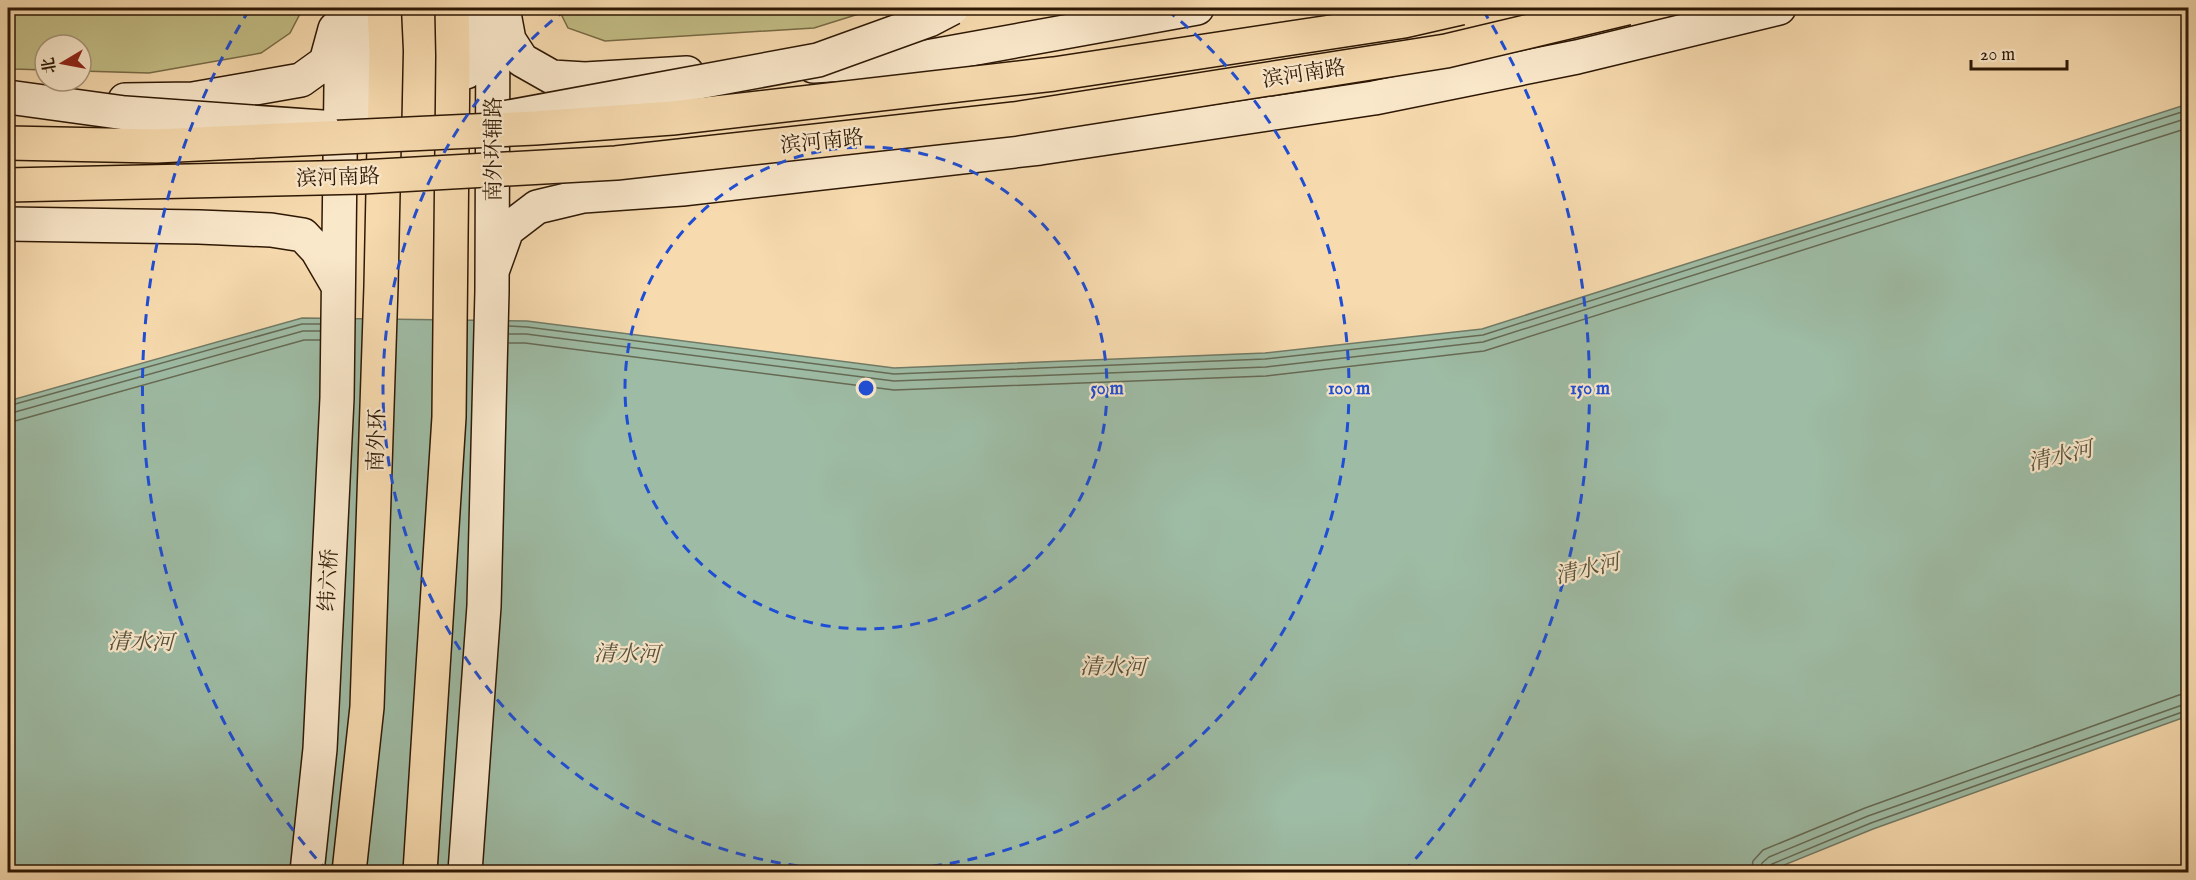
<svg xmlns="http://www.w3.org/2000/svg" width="2196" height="880" font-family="'IM FELL English','Noto Serif SC',serif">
<rect width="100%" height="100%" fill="#f7dbaf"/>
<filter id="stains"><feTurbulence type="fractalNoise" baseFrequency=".00333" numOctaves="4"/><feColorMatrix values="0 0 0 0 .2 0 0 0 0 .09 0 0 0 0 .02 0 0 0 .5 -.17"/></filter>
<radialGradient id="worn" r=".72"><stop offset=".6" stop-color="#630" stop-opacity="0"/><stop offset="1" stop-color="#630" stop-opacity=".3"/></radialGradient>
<!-- green -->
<path fill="#c3be86" stroke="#786b46" stroke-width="1.5" d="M8,8H303L290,33L261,53L149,73L81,71V45H45V70L13,69L8,67Z
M558,8H878L814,28L605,41L568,28Z"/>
<!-- water -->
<path fill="#9ebca5" stroke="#717a65" stroke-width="1.5" d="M2188,104V716L1873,829L1767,872H8V401L302,318L527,321L894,368L1265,353L1482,329Z"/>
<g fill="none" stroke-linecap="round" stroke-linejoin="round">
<!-- shore -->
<path stroke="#666a55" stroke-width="1.5" d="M509,326L527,327L894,374L1265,359L1483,335L2188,110
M509,334H526L894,381L1266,367L1483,342L2188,118
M509,343H525L894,390L1266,376L1484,351L2188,128
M8,406L302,324H320
M8,414L303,331H320
M8,423L304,340H320
M1751,872L1753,861L1763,850L1865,808L2179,695L2188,694
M1760,872L1762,863L1769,857L1868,816L2188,703
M1768,872V868L1772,864L1871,823L2188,710"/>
<defs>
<path id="secondary" d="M364,8L372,122
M503,8L509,40L522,60L552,77L585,79L687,73
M813,66L910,60L1197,8
M466,72L470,8
M125,100L193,99L301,80L326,62L335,29
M8,224L199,227L271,230L303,235L317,250L338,286
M493,269L507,230L537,207L583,196L682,189L1040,148L1374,98L1577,57L1779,8
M307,872L320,749L337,398L342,8
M465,872L484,606L492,291L493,8"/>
<path id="highway" d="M349,872L367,707L381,286L386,51L384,8
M420,872L449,417L453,56L452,8"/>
</defs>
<!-- secondary casing -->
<use href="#secondary" stroke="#2e1805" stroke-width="36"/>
<!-- highway casing -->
<use href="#highway" stroke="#2e1805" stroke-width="36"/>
<!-- secondary -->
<use href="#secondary" stroke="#fae8cb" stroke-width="33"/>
<!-- highway -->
<use href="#highway" stroke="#f7dbaf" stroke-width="33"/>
<defs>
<path id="secondary-bridge" d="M8,97L125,113L322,127
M498,119L818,60L929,20L952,8"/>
<path id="primary-bridge" d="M8,143L156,146L535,128L672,118L1054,74L1404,21L1461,8
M8,185L362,177L616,163L1014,119L1446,51L1627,8"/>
</defs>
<!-- secondary-bridge casing -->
<use href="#secondary-bridge" stroke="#2e1805" stroke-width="36" stroke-linecap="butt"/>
<!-- primary-bridge casing -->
<use href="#primary-bridge" stroke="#2e1805" stroke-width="36" stroke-linecap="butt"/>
<!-- secondary-bridge -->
<use href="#secondary-bridge" stroke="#fae8cb" stroke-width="33"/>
<!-- primary-bridge -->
<use href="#primary-bridge" stroke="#f7dbaf" stroke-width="33"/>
</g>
<!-- distance rings -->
<g fill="none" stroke="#1d4ed8" stroke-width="3" stroke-dasharray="10 8">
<circle cx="866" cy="388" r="241"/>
<path d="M1167 10A483 483 0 1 1 565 10"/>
<path d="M328 872A724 724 0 0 1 249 10M1483 10A724 724 0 0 1 1404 872"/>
</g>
<g text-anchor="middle" stroke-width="4.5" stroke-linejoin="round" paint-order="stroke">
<!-- street labels -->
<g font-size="21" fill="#2e1805" stroke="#fae8cb">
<text transform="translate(1304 73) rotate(-9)" y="7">滨河南路</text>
<text transform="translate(822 141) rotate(-6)" y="7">滨河南路</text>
<text transform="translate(493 149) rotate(-90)" y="7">南外环辅路</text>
<text transform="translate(338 177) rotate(-2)" y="7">滨河南路</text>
<text transform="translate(376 440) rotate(-88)" y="7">南外环</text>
<text transform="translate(328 580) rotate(-87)" y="7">纬六桥</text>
</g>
<!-- water labels -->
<g font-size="22" font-style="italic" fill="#55513d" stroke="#fae8cb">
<text transform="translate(2060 455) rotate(-13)" y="8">清水河</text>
<text transform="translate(1587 568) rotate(-13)" y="8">清水河</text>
<text transform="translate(141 641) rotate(1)" y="8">清水河</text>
<text transform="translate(627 653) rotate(1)" y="8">清水河</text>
<text transform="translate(1113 666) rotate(1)" y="8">清水河</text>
</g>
</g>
<circle cx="866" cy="388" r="9" fill="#1d4ed8" stroke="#fae8cb" stroke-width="3"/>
<g font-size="18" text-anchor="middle" font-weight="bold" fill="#1d4ed8" stroke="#fae8cb" stroke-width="4.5" stroke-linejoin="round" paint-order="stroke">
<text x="1107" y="394">50 m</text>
<text x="1349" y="394">100 m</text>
<text x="1590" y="394">150 m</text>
</g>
<!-- margin -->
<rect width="2196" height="880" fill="none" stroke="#f7dbaf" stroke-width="30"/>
<rect x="9" y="9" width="2178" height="862" fill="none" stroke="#2e1805" stroke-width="3"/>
<rect x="15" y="15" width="2166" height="850" fill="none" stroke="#2e1805" stroke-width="1.5"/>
<!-- north arrow -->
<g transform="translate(63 63) rotate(260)"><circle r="28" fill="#fae8cb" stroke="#a8957c" stroke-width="1.5"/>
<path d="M0-4.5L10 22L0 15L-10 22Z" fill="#8f2418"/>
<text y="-9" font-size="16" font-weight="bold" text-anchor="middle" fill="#2e1805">北</text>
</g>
<!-- scale -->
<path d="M1971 60v9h96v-9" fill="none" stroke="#2e1805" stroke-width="3"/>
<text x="1980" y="60" font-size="18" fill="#2e1805" stroke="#fae8cb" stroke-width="4.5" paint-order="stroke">20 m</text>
<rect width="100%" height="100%" filter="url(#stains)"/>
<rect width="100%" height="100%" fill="url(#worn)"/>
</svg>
